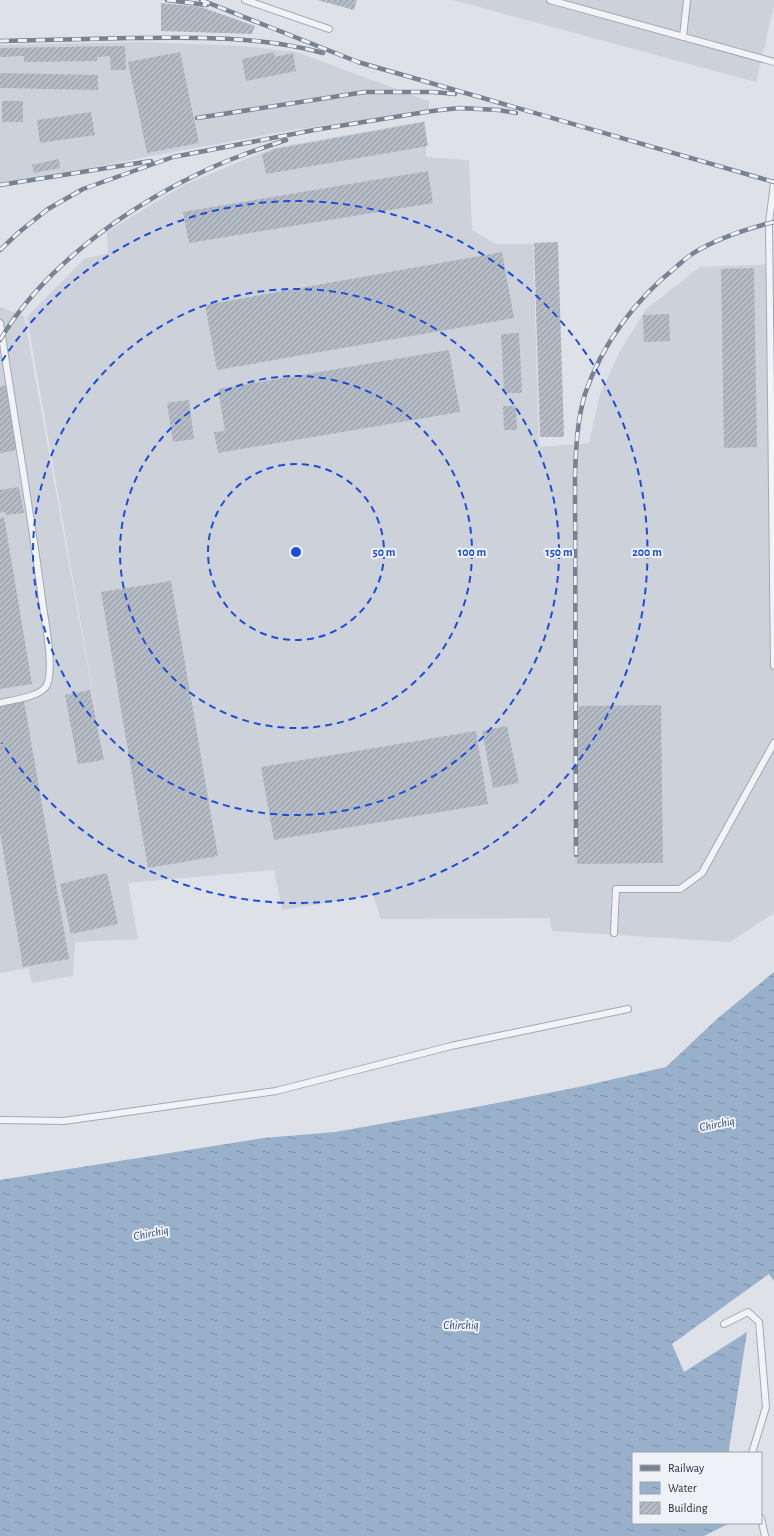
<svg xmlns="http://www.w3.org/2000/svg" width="774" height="1536" font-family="'Alegreya Sans',sans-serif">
<defs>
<pattern id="water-ripples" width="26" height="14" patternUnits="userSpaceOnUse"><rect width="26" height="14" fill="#98b0c9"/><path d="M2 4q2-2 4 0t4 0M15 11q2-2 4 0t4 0" fill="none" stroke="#7c90a5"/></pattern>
<pattern id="building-hatch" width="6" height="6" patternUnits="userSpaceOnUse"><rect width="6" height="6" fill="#b5bbc5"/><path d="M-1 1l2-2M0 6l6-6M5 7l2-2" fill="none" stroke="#9398a1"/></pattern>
</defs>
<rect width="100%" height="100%" fill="#dee2e8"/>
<!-- built -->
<path fill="#ccd1da" d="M453,0H774V6L756,82Z
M143,42L242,46L296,52L429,101V111L298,129L146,157L0,186V45Z
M425,121L426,157L469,160L472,230L496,244H533L539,447L589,443L600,394L619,353L646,309L700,267L774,264V913L730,942L552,931L550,918L381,919L373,895L282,910L274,870L128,883L138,939L75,942L73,976L32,983L28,968L0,973V307L24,316L105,761L27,317L84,259L108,253L107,232L184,185L273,148Z"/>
<!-- water -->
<path fill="url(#water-ripples)" d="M774,972V1281L769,1274L672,1344L684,1372L747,1332L729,1449L730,1453H633V1523H730L704,1536H0V1180L264,1138L335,1132L476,1107L579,1087L666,1067L718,1018Z"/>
<!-- building -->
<path fill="url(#building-hatch)" d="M317,0H357L354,10Z
M161,3L201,7L255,26L252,34L161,31Z
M125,46L126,70H111L110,56L97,57V61L24,62V56L0,57V48Z
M180,52L199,143L147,153L128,62Z
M274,52L275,57L293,53L296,71L246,81L242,59Z
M0,73L98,75V90L0,88Z
M2,101H23V122H2Z
M91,112L95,135L40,143L37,120Z
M424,122L428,146L266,174L262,155L275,149Z
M59,159L60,168L34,173L32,165Z
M428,171L433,203L189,243L183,212Z
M558,242L564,437H540L534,243Z
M502,252L514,318L217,370L205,305Z
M754,268L757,447L724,448L721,269Z
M669,314L670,341L644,342L643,315Z
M519,333L522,393H504L501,334Z
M449,350L460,412L218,453L214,432L225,431L218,389Z
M6,385L17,450L0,453V387Z
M189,400L194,439L173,442L167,403Z
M503,406H516L517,430H504Z
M19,487L24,513L6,515L5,512L0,513V490Z
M4,517L32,684L0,689V518Z
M171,581L218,856L148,868L101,592Z
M90,690L104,760L78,764L65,695Z
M24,701L69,959L23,967L0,833V706Z
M661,705L663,863L577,864L576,706Z
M507,726L519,783L493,788L482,731Z
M476,731L488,804L274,840L261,767Z
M107,873L118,924L71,934L60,884Z"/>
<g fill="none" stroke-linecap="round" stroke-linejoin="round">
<defs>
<path id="service" d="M245,0L329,29
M550,0L774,62
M683,37L687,0
M774,183L769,223L774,666
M0,323C14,418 31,512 43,607C46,626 54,668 47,685C41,697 12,700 0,703
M614,933L616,889H680L702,873L774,743
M0,1120L64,1121L276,1091L451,1046L628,1009
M724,1324L748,1312L759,1322L766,1407L752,1453
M761,1518L765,1536"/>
</defs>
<!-- service casing -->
<use href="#service" stroke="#a3a9b2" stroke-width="8"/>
<!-- service -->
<use href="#service" stroke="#f1f3f6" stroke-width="6"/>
<defs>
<path id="rail" d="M167,0L207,5
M201,0L358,62L774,182
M0,41C43,40 87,39 130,38C194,37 261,36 323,53
M197,118L365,92H433L455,94
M0,185L151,161
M0,250L18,233L48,209L83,189L173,157L314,130L432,111L459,108L499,110L516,113
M0,340C43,268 123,210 198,174C226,160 256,150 286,140
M576,855L575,475C576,448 577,421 585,394C602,344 635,300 676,267C681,263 686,258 692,254C717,238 746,229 774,222"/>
</defs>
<!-- rail casing -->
<use href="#rail" stroke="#788292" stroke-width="4.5"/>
<!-- rail -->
<use href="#rail" stroke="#eef1f6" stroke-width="3" stroke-dasharray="9" stroke-linecap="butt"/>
</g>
<!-- distance rings -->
<g fill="none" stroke="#1d4ed8" stroke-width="2" stroke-dasharray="7 5">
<circle cx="296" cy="552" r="88"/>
<circle cx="296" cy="552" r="176"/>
<circle cx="296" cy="552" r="263"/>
<path d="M2 361A351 351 0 1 1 2 743"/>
</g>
<g text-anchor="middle" stroke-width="4" stroke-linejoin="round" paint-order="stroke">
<!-- water labels -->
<g font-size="12" font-style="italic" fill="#314f74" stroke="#eef1f6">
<text transform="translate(717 1124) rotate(-11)" y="4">Chirchiq</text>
<text transform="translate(151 1233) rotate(-11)" y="4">Chirchiq</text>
<text x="461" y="1329">Chirchiq</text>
</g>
</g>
<circle cx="296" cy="552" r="6" fill="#1d4ed8" stroke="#eef1f6" stroke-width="2"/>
<g font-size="12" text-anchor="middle" font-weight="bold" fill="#1d4ed8" stroke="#eef1f6" stroke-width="4" stroke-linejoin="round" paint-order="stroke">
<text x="384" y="556">50 m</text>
<text x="472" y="556">100 m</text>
<text x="559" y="556">150 m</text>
<text x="647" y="556">200 m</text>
</g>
<!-- legend -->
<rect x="632" y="1452" width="130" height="72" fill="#eef1f6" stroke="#9ea4ad"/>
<rect x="640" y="1465" width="20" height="6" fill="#788292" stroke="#9ea4ad"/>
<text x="668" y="1472" font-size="12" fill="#27303f">Railway</text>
<rect x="640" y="1482" width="20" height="12" fill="url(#water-ripples)" stroke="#9ea4ad"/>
<text x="668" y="1492" font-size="12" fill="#27303f">Water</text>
<rect x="640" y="1502" width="20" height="12" fill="url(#building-hatch)" stroke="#9ea4ad"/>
<text x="668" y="1512" font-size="12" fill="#27303f">Building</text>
</svg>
